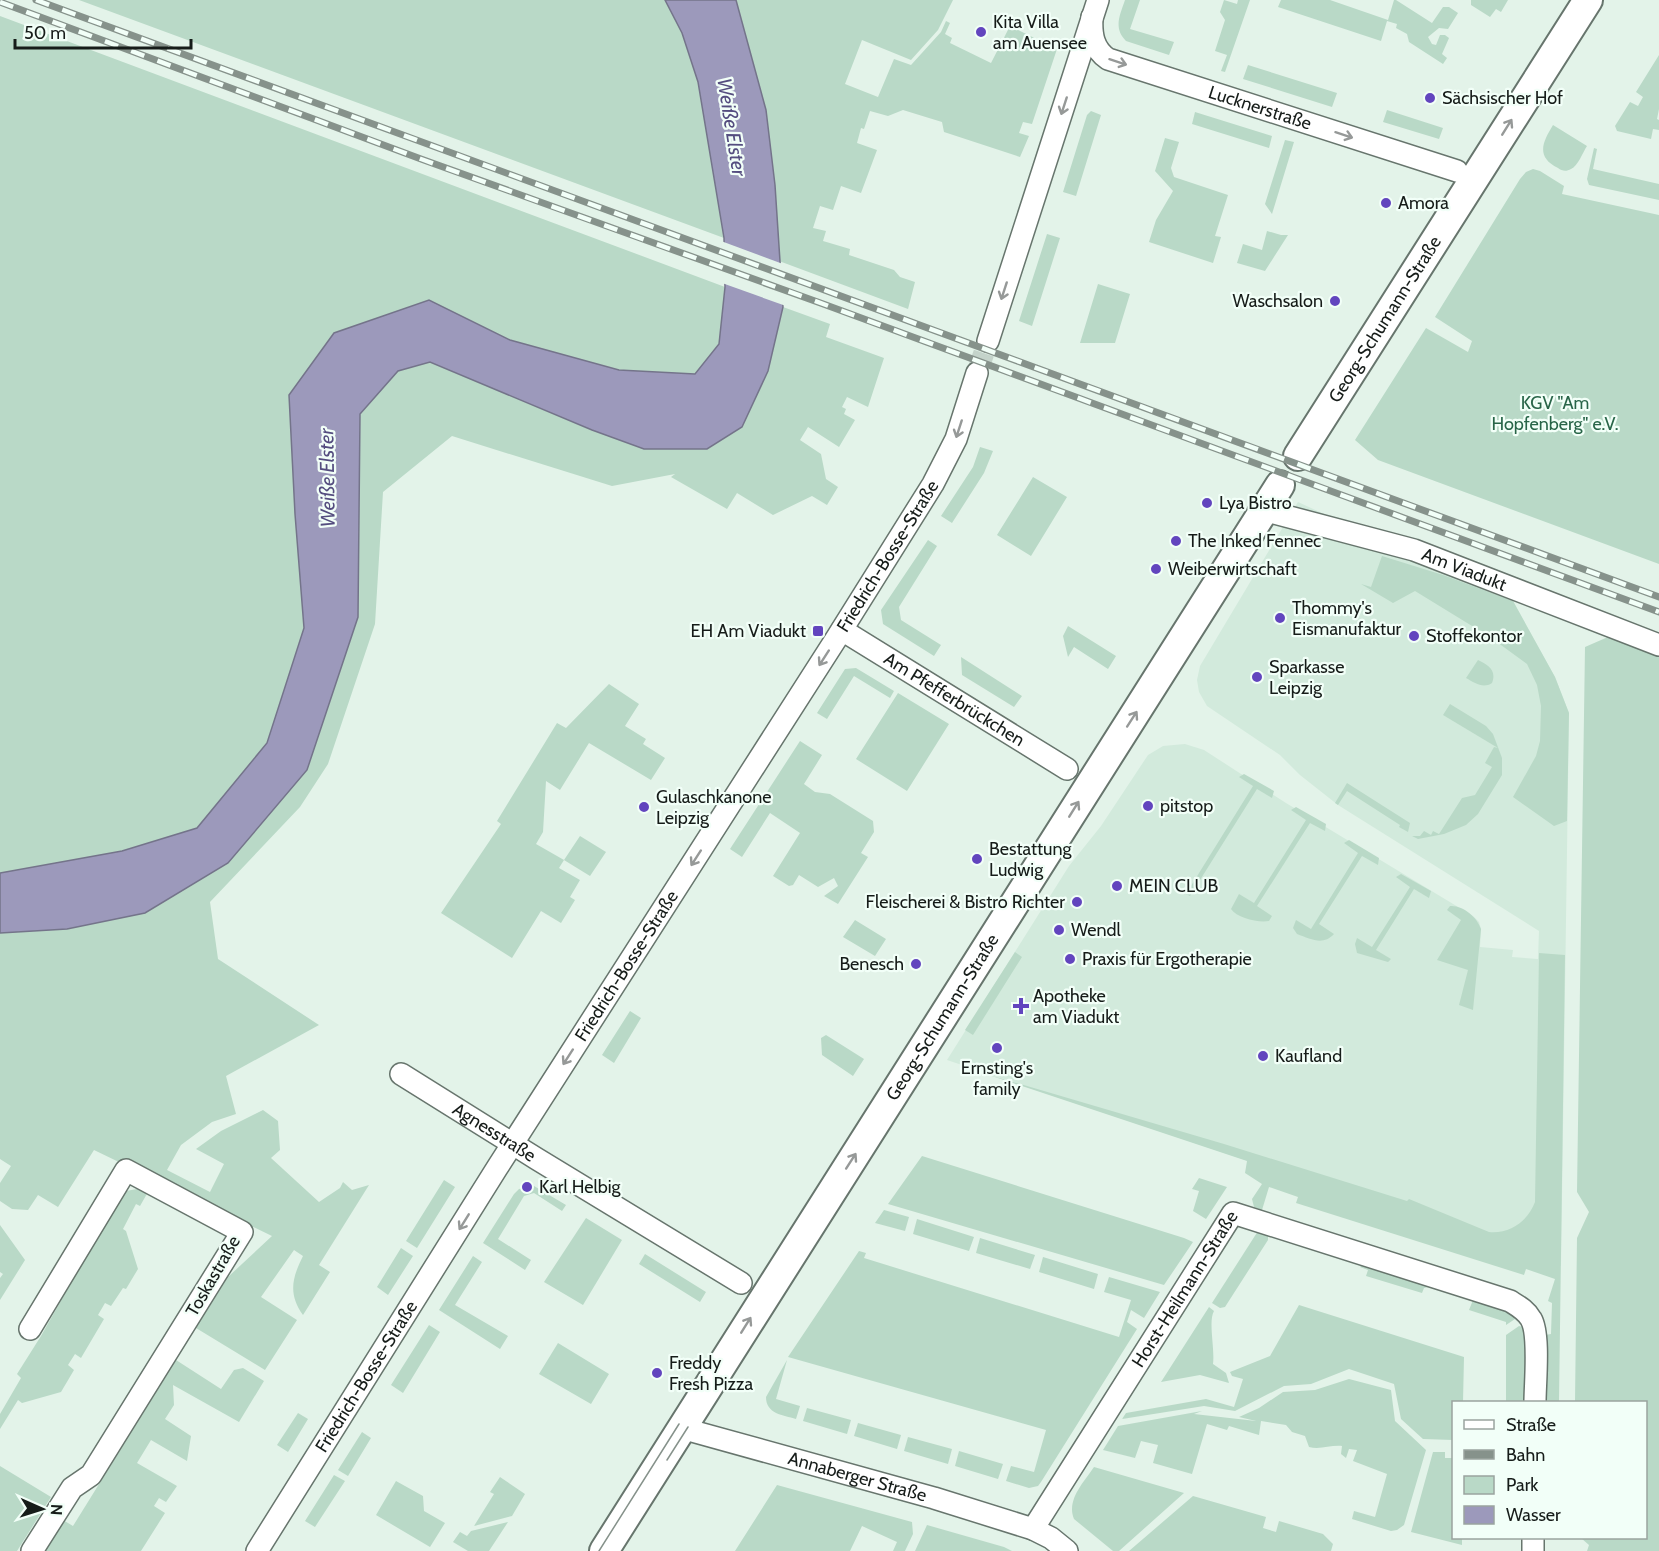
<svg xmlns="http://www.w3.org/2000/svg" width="1659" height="1551" font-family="Cabin,sans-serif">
<rect width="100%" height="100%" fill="#e3f3e9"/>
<!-- built -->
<path fill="#d2eadc" d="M1298,502L1513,601L1555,677L1569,713L1561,1266L947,1060L1069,866L1101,826L1148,755L1163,746L1185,744L1204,750L1286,803L1473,916L1479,922L1481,929L1480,947L1513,950L1512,957L1538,959L1539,931L1338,805L1300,775L1280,755L1207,706L1199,692L1197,680L1200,666Z"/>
<!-- green -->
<path fill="#b9d9c7" d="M79,0H665L682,33L698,82L724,238Z
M736,0H953L938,30L911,60L862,40L845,84L878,97L894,59L911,65L941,32L946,21L950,23L945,34L952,38L950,43L991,63L1010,26L1057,49L1032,124L1023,122L1019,133L1029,136L1020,157L944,132L942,122L903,110L888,116L870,111L864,129L861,128L857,143L877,150L861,193L841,186L833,210L820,206L813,228L826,231L823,241L850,249L849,255L894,270L900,277L915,282L908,309L779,261L775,185L766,110Z
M1125,0H1140L1130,29L1174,42L1169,55L1126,41C1113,28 1120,15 1125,0Z
M1224,0L1237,4L1238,0H1250L1225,72L1221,71L1227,55L1215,51L1225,20L1220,12Z
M1281,0H1330L1388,20L1394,0H1396L1432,23L1443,7H1449L1458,13L1448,29L1439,28L1428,37L1432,44L1436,45L1440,35H1445L1449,38L1442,54L1447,58L1443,64L1409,42L1407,34L1396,28L1397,24L1387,21L1381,41L1278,7Z
M1471,0H1508L1501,12L1496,9L1490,17L1471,5Z
M0,16L725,287L719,344L695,374L619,370L510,340L429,300L289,395L295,514L304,628L267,743L197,828L122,851L0,873Z
M1659,55V109L1657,119L1659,120V130L1653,129L1651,139L1617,131L1615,126L1630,102L1638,106L1643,97L1636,92Z
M1248,65L1337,93L1332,107L1243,79Z
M1387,110L1443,128L1439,139L1383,122Z
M1091,111L1101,115L1076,196L1063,192L1087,115Z
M1195,112L1272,136L1269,148L1192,124Z
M1553,125L1587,146C1583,152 1578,166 1571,169C1566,172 1562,171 1558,168C1536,157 1542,143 1553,125Z
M1165,138L1179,142L1171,168L1174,177L1228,195L1215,236L1221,237L1213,263L1149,242L1156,220L1173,191L1155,171Z
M1285,140L1294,142L1272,214L1265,204Z
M1594,148L1597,149L1593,169L1659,184V200L1589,185L1587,179Z
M1533,169L1540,171L1564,186L1562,194L1659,215V564L1378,460L1355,440L1426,328L1468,352L1472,341L1435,317L1520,179L1526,172Z
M1267,231L1281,235H1288L1265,271L1237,263L1243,244L1262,250Z
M1047,234L1060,238L1032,326L1019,321Z
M1098,284L1130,294L1115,343H1080Z
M783,307L830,324L826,337L884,358L868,407L847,397L842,407L846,409L844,414L855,420L839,447L808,427L800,440L821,454L826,479L838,487L827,505L812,496L773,515L737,493L727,509L671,477L675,474L612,486L452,436L383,492L375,624L328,764L300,807L210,902L218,959L319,1025L226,1076L236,1114L212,1122L181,1145L167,1170L210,1192L224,1164L196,1149L221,1131L263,1110L278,1121L280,1150L271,1158L319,1202L340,1188L343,1182L352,1190L369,1185L319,1265L330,1272L303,1315C288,1294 292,1278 303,1256L294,1250L261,1297L297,1320L265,1370L196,1328L228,1277L272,1236L94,1150L58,1207L38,1195L28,1210L12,1209L0,1201V1183L11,1166L0,1159V933L67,929L145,913L358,617L360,414L398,371L430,362L592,430L644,448L707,449L742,427L768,371Z
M980,447L993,451L984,473L952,523L941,516L973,467Z
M1033,477L1067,497L1031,556L997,535Z
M928,540L937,546L899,607L901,620L941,645L934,656L883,624L881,610Z
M1382,556L1443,575L1513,601L1555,677L1569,713L1567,821L1554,826L1513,797L1536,756L1540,741L1541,706L1537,685L1527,664L1490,637L1415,591L1393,603L1361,584L1371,587Z
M1068,626L1116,656L1108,669L1074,647L1068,657L1063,636Z
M1608,637L1659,656V1551H1587L1589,1545L1581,1538H1646V1402H1575L1577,1238L1589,1212L1577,1192L1585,647Z
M961,657L1022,696L1014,707L962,675Z
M1478,660C1488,665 1497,670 1492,683C1483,689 1475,683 1466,678Z
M856,668L894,691L890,698L854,676L827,719L817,713L845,669Z
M609,684L639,704L625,726L646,739L643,744L665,758L651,780L589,743L560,790L546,781L543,832L536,844L564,860L580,836L606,852L590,876L564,860L559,868L580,880L570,897L575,900L561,923L541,911L512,958L441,913L501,824L497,821L557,723L566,728Z
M898,693L949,724L907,791L856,759Z
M1450,704L1486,726L1493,734L1502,758V775L1478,814L1466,825L1444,834L1418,839L1412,836H1420L1424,831L1431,835L1433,831L1439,834L1462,798L1475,795L1492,767L1485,763L1494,747L1498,748L1443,715Z
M800,741L822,755L804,784L815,792L830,794L873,821L874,832L861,853L868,857L838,904L824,896L838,886L834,878L818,887L799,875L793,885L789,886L773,876L800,833L770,813L742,857L730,849Z
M1244,774L1274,791L1272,798L1257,789L1190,896L1186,894L1253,786L1239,777Z
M1347,783L1410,823L1408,832L1399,827L1400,825L1347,791L1338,805L1335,803Z
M1296,807L1326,824L1325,831L1310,823L1257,906L1272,916L1269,921C1258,923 1237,918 1231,909L1239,894L1254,903L1306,820L1291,810Z
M1349,840L1379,858L1378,865L1362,856L1319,924L1334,934C1323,946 1311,939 1297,934L1293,928L1296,920L1311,929L1358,853L1344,843Z
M1401,874L1431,891L1429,898L1414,889L1376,950L1391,959L1388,962L1357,953L1355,944L1357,938L1372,947L1410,887L1396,877Z
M1450,906C1463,905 1477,917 1481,929L1473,1010L1459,1005L1468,970L1437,960L1461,920L1447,910Z
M855,920L886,939L875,956L843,937Z
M1015,952L1022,957L973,1035L965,1030Z
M1539,953L1565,955L1559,1402H1545V1335L1551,1334L1552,1303L1548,1301L1555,1279L1526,1269L1524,1275L1296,1203L1298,1197L1269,1187L1262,1210L1254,1207L1252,1199L1262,1184L1245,1173L1247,1161L986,1074L1224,1144L1407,1201L1409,1199L1489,1232C1510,1234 1528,1221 1535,1202Z
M630,1011L641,1018L614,1063L602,1055Z
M826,1035L864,1059L853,1076L822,1055L821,1038Z
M922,1156L1184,1238L1193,1242L1164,1285L888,1204Z
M1199,1178L1227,1187L1206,1219L1193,1211L1199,1191L1192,1189Z
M444,1180L455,1187L417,1248L406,1241Z
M534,1186L566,1205L562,1211L534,1193L524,1196L498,1239L531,1260L525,1270L483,1243L514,1194L519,1189Z
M137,1189L148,1192L140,1206L136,1204L123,1229L126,1231L138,1269L126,1289L123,1288L111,1306L105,1303L98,1315L104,1319L81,1358L75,1354L68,1365L74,1370L61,1392L22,1403L18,1400L0,1429V1414L21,1378L17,1374L41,1336L119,1198L126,1191Z
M884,1210L909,1217L905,1231L875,1223Z
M586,1218L622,1240L583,1305L544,1282Z
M917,1219L974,1237L969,1251L913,1234Z
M0,1225L25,1260L0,1300V1278L3,1274L0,1272Z
M1258,1231L1268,1234V1240L1225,1307L1220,1308L1212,1303Z
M980,1238L1035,1255L1030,1269L976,1253Z
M401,1248L413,1256L388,1295L377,1287Z
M859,1251L866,1253L864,1258L1119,1337L1131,1300L1104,1292L1109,1277L1160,1292L1144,1318L1131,1310L1127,1322L1137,1329L1041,1482L1038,1486L1029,1488L1006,1481L1011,1466L1034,1472L1046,1430L788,1357Z
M645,1254L706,1292L700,1302L639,1264Z
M473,1256L482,1262L455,1305L508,1336L500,1349L439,1310Z
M1043,1257L1098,1274L1094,1289L1039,1272Z
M1362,1265L1432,1286L1424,1288L1422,1293L1366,1276L1368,1270L1360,1267Z
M1473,1300L1509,1311L1515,1319L1506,1325V1322L1469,1310Z
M1299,1305L1464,1357L1463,1402H1454L1453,1440L1423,1439L1401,1419L1394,1384L1349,1369L1311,1384L1284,1386L1235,1411L1204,1406L1122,1419L1126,1413L1206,1399L1234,1407L1243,1379L1232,1376L1230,1372L1270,1356Z
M1209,1307L1214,1311C1208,1321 1215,1349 1213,1364L1226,1373L1229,1383L1200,1375L1161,1382Z
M429,1325L440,1332L403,1393L391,1385Z
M1519,1326L1523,1327L1527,1334V1402H1506V1335Z
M558,1343L609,1374L591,1404L539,1374Z
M176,1360L221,1389L234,1370L243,1368L264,1381L239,1422L173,1385L174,1405L165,1419L191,1436L187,1461L151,1440L137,1463L177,1486L166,1502L159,1498L154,1506L165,1513L141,1551H44L63,1520L73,1526Z
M787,1360L776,1399L800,1406L796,1419C783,1415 766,1414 766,1397Z
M1349,1379L1391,1390L1395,1421L1426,1450L1404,1525L1397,1530L1391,1531L1352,1519L1354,1511L1375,1517L1387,1474L1353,1461L1357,1450L1349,1449L1346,1458L1341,1454L1342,1446C1330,1445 1320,1450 1309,1447L1305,1436L1292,1432L1286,1425L1261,1421L1259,1435L1229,1426L1227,1430L1207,1424L1192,1474L1153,1463L1158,1445L1141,1441L1135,1458L1103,1450L1118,1426L1202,1411L1194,1414L1256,1421L1239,1417L1259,1408L1283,1392L1315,1390Z
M807,1408L851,1420L847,1434L803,1421Z
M298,1413L308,1419L288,1452L277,1445Z
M858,1423L901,1435L897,1449L854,1436Z
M362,1432L371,1438L348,1476L338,1470Z
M908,1437L952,1449L948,1464L904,1451Z
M959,1451L1003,1464L998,1479L955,1466Z
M1433,1452H1445V1458H1453L1454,1538H1462V1545L1411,1532Z
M0,1466L51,1497L17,1551H0Z
M1094,1467L1184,1493L1119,1551H1113L1074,1519C1066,1500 1084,1482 1094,1467Z
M334,1475L345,1481L315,1527L305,1521Z
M500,1477L525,1494L512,1516L474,1526L494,1494L490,1492Z
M396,1481L423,1496L424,1511L445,1523L430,1547L376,1515Z
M777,1485L912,1522L913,1534L905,1551H893L897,1542L862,1526L850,1551H735Z
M1193,1496L1266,1517L1263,1528L1276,1532L1279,1521L1323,1534L1333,1544L1331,1551H1129Z
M508,1522L489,1551H468L453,1542L460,1532L467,1536L471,1531Z
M927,1525L1004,1547L1012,1551H915Z"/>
<!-- water -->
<path fill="#9c99bb" stroke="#74748a" stroke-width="1.5" d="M665,0H736L766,110L775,185L783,307L768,371L742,427L707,449H644L592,430L430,362L398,371L360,414L358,617L307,770L228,863L145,913L67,929L0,933V873L122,851L197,828L267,743L304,628L295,514L289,395L334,333L429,300L510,340L619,370L695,374L719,344L725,287L724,238L698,82L682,33Z"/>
<!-- pier -->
<path fill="#e3f3e9" d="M721,241L783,264L786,306L722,283Z"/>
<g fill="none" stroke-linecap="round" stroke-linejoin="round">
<!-- minor-tunnel -->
<path stroke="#c4d3ca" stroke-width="21" stroke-dasharray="21 10" stroke-linecap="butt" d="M977,373L988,341"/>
<defs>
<g id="minor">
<path id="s1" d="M1092,17C1091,34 1093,49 1108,59L1457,171"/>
<path d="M988,341L1098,0"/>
<path id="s2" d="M1263,510L1414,550L1659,645"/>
<path id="s3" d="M842,630L1067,769"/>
<path id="s4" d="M401,1074L537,1159L741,1283"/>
<path d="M30,1329L126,1170L242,1232L91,1475L72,1488L32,1551"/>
<path id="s5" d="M681,1428L934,1498L1033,1529L1051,1538L1067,1551"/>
<path id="s6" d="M1033,1529L1233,1213L1510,1301C1518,1306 1526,1310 1531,1319C1540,1334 1535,1383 1535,1402"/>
<path id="s7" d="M257,1551L497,1168L836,639L933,484L956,439L977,373"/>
<path d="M1533,1551V1538"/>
</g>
<g id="secondary">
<path id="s8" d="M1298,456L1588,0"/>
<path id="s9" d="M604,1551L1280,485"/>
</g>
</defs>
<!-- minor casing -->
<use href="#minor" stroke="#67756d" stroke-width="24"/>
<!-- secondary casing -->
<use href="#secondary" stroke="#67756d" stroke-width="32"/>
<!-- minor -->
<use href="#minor" stroke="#fff" stroke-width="21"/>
<!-- secondary -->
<use href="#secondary" stroke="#fff" stroke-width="28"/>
<!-- tram -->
<path stroke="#86928b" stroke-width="1.5" d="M667,1460L688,1427
M599,1551L679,1424"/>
<defs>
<path id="rail" d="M36,0L1659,597
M0,2L421,159L826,305L1659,612"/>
</defs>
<!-- rail casing -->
<use href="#rail" stroke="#86928b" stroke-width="7"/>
<!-- rail -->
<use href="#rail" stroke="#f2fff8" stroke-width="4.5" stroke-dasharray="14" stroke-linecap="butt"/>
</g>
<!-- one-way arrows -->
<defs><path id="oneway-shaft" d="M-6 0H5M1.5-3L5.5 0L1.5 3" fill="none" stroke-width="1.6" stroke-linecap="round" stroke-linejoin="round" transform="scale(1.5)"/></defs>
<g stroke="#969998">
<use href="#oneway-shaft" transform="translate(1118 62) rotate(18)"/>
<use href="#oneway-shaft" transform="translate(1064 106) rotate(108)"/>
<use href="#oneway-shaft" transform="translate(1507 127) rotate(-58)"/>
<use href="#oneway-shaft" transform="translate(1344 135) rotate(18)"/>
<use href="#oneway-shaft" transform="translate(1004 291) rotate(108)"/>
<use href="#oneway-shaft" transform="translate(959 429) rotate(108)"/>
<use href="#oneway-shaft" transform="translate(824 658) rotate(123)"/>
<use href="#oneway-shaft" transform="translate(1132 719) rotate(-57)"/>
<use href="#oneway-shaft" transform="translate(1074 809) rotate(-58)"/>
<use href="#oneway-shaft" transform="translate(696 858) rotate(123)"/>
<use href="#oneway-shaft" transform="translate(568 1057) rotate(123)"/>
<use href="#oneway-shaft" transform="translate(851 1161) rotate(-57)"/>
<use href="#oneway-shaft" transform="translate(464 1222) rotate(122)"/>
<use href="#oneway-shaft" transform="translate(746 1325) rotate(-58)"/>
</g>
<!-- markers -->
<g fill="#6245be" stroke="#f2fff8" stroke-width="2">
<circle cx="981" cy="32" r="6"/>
<circle cx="1430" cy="98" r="6"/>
<circle cx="1386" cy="203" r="6"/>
<circle cx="1335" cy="301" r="6"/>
<circle cx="1207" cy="503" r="6"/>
<circle cx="1176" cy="541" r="6"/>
<circle cx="1156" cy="569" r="6"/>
<circle cx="1280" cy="618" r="6"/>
<rect x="812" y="625" width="12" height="12" rx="3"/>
<circle cx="1414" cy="636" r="6"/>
<circle cx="1257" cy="677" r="6"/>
<circle cx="1148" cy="806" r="6"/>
<circle cx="644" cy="807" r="6"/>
<circle cx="977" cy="859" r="6"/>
<circle cx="1117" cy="886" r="6"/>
<circle cx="1077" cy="902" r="6"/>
<circle cx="1059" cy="930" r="6"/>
<circle cx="1070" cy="959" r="6"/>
<circle cx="916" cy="964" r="6"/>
<path d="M1018 997h6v6h6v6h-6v6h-6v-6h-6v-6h6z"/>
<circle cx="997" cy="1048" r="6"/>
<circle cx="1263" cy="1056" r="6"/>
<circle cx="527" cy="1187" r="6"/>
<circle cx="657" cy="1373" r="6"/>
</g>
<g text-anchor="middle" stroke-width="4.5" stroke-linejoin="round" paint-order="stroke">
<!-- poi labels -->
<g font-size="18" fill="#161c19" stroke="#f2fff8" text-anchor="start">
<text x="993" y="28">Kita Villa<tspan x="993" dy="21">am Auensee</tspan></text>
<text x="1442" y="104">Sächsischer Hof</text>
<text x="1398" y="209">Amora</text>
<text x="1323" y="307" text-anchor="end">Waschsalon</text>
<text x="1219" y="509">Lya Bistro</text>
<text x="1188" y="547">The Inked Fennec</text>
<text x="1168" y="575">Weiberwirtschaft</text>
<text x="1292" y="614">Thommy's<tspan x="1292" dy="21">Eismanufaktur</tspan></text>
<text x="806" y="637" text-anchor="end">EH Am Viadukt</text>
<text x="1426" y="642">Stoffekontor</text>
<text x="1269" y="673">Sparkasse<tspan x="1269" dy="21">Leipzig</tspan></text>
<text x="656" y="803">Gulaschkanone<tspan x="656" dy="21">Leipzig</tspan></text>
<text x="1160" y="812">pitstop</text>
<text x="989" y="855">Bestattung<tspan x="989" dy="21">Ludwig</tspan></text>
<text x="1129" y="892">MEIN CLUB</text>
<text x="1065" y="908" text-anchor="end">Fleischerei &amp; Bistro Richter</text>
<text x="1071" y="936">Wendl</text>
<text x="1082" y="965">Praxis für Ergotherapie</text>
<text x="904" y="970" text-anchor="end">Benesch</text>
<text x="1033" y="1002">Apotheke<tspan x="1033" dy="21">am Viadukt</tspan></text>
<text x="1275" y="1062">Kaufland</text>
<text x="997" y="1074" text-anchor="middle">Ernsting's<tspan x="997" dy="21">family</tspan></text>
<text x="539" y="1193">Karl Helbig</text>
<text x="669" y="1369">Freddy<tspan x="669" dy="21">Fresh Pizza</tspan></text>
</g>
<!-- street labels -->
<g font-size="18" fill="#161c19" stroke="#f2fff8">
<text dy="6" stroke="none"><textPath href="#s1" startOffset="207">Lucknerstraße</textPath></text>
<text dy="6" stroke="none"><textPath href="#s8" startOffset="162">Georg-Schumann-Straße</textPath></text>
<text dy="6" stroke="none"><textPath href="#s7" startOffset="1178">Friedrich-Bosse-Straße</textPath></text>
<text dy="6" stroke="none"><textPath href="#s2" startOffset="210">Am Viadukt</textPath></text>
<text dy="6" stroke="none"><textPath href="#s3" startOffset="132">Am Pfefferbrückchen</textPath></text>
<text dy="6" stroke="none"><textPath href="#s7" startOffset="692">Friedrich-Bosse-Straße</textPath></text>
<text dy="6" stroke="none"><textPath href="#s9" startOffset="632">Georg-Schumann-Straße</textPath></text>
<text dy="6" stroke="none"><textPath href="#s4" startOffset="110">Agnesstraße</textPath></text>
<text transform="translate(213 1276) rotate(-60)" y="6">Toskastraße</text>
<text dy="6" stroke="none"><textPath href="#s6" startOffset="284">Horst-Heilmann-Straße</textPath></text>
<text dy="6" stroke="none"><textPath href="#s7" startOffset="206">Friedrich-Bosse-Straße</textPath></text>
<text dy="6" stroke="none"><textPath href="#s5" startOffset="183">Annaberger Straße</textPath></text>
</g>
<!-- park labels -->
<g font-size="18" fill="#286548" stroke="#f2fff8">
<text x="1555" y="409">KGV "Am<tspan x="1555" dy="21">Hopfenberg" e.V.</tspan></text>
</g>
<!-- water labels -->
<g font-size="20" font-style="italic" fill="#544d7f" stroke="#f2fff8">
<text transform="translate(732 127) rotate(81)" y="7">Weiße Elster</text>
<text transform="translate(327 478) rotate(-91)" y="7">Weiße Elster</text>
</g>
</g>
<!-- legend -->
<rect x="1452" y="1401" width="195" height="138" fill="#f2fff8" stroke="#9aa49f" stroke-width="1.5"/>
<rect x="1464" y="1420" width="30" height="9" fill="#ffffff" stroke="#9aa49f" stroke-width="1.5"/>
<text x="1506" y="1431" font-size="18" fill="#161c19">Straße</text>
<rect x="1464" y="1450" width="30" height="9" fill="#86928b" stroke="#9aa49f" stroke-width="1.5"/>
<text x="1506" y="1461" font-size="18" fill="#161c19">Bahn</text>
<rect x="1464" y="1476" width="30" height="18" fill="#b9d9c7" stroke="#9aa49f" stroke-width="1.5"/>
<text x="1506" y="1491" font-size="18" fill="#161c19">Park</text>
<rect x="1464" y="1506" width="30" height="18" fill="#9c99bb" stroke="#9aa49f" stroke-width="1.5"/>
<text x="1506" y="1521" font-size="18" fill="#161c19">Wasser</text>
<!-- north arrow -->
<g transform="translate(42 1509) rotate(93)" stroke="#f2fff8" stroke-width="4.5" paint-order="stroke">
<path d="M0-4.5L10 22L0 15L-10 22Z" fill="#161c19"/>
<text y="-9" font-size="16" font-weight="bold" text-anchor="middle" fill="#161c19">N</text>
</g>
<!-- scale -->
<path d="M15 39v9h176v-9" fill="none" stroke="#161c19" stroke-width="3"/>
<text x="24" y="39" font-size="18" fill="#161c19" stroke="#f2fff8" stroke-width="4.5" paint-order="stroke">50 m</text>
</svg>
